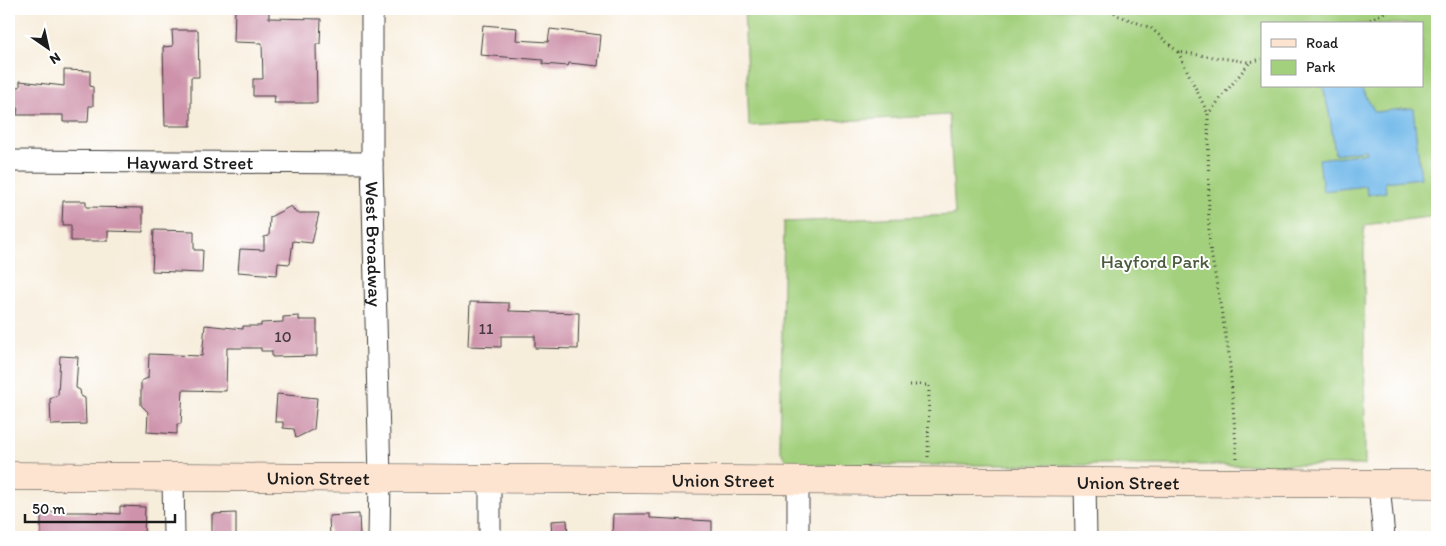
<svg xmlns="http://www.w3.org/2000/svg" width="1446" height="546" font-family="Itim,sans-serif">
<rect width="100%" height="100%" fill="#fff"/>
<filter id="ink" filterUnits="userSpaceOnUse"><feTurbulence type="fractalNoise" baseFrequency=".02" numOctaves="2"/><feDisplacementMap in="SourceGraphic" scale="10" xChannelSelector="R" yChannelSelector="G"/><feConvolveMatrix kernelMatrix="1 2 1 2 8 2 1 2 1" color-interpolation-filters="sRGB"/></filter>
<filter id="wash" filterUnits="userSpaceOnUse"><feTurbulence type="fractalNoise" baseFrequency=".0096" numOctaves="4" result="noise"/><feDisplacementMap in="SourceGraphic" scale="20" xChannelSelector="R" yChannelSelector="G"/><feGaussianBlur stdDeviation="1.12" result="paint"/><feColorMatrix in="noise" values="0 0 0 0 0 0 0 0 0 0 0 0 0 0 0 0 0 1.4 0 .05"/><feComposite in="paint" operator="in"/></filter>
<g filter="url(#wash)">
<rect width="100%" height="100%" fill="#f7eddb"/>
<!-- green -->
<path fill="#a3d07d" stroke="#60764c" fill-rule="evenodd" d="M744,9H1437V216L1364,225L1365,465H793C785,460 782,456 780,447L784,222L955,215L949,115L749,126ZM1262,24H1422V86H1262Z"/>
<!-- water -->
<path fill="#72b9ea" stroke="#476a83" d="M1323,86H1360L1375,112L1413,108L1421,178L1385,182L1386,192L1367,195L1366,186L1323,191L1319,159L1366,153L1365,150L1335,154L1330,118Z"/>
<g id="blocks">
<!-- building -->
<path fill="#ce93aa" d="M235,9H269V18L321,19L320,44H316L317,103H274L275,96H253V79H263L262,43L234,42Z
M483,25L517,28L516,40L548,42L550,29L601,35L598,66L569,63L568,66L543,64V60L480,55Z
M172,30H198L199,77H191V126H165L163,47L173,46Z
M64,70L90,71V86L93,87V106H89L88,122H63V115H17L18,107H9V87H20V81L64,86Z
M63,201H86V207L143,208V232L108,231V241H71V225H62Z
M291,206L296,213H319L312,243L293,241L290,264L278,263L277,275L238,272L240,249L264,250V237L269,236L270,217Z
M154,230L194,231V250H203L202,273L152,271Z
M470,302L509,303V311L579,313L578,349L535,348V336H501V347L468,346Z
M299,316V320H317V356L272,357V351H261V348H227L226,391L183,390L181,424H177V434L147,432L148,412L141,405V381L148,378L149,354L202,356L205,325L243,329V326H261V323L283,322V317Z
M60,356L78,357L76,388L80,390L81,396L85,398L86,424L51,425L50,399L58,395Z
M277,394L317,398L314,429L296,438L294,429L283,428V422H275Z
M120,506L145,507L144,537H41V512H89L120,514Z
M236,513V537H212V514Z
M359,514L360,537H330L329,516Z
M613,514H650V518L712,521V537H612Z
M567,520L568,537H552L551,521Z"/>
</g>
</g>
<g filter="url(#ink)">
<use href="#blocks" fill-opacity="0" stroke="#3d3b39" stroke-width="1"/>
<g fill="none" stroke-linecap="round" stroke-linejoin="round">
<defs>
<g id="street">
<path id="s1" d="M372,9V163L380,478L379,537"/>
<path id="s2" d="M9,161L372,163"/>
<path d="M173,477L174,537"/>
<path d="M490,479V537"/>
<path d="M798,480V537"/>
<path d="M1085,482L1086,537"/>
<path d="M1379,484L1384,537"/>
</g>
<g id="secondary">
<path id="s3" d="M9,476L1437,484"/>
</g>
</defs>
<!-- street casing -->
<use href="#street" stroke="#3d3b39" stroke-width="23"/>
<!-- secondary casing -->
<use href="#secondary" stroke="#3d3b39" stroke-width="29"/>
<!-- path -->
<path stroke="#3d3b39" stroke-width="3" stroke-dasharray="1 4" stroke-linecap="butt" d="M1111,9L1117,15L1151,28L1178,52L1249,62
M1361,24L1391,9
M1178,52L1208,114
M910,385H929L928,457
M1237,458L1229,354L1209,241L1208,114L1250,62L1262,59"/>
<!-- street -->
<use href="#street" stroke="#fff" stroke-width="21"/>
<!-- secondary -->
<use href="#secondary" stroke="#fde4d0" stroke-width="28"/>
</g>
</g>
<g text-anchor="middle" stroke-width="4" stroke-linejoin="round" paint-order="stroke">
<!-- number labels -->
<g font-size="16" fill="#483a40">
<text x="486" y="334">11</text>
<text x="283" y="342">10</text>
</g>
<!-- street labels -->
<g font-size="19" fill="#1c1c1c" stroke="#fff">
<text dy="7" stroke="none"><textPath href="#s2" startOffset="181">Hayward Street</textPath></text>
<text dy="7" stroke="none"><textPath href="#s1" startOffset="235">West Broadway</textPath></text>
<text dy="7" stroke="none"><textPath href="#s3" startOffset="309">Union Street</textPath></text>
<text dy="7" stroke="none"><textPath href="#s3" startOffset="714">Union Street</textPath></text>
<text dy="7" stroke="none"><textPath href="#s3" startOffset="1119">Union Street</textPath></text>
</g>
<!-- park labels -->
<g font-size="19" fill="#4b5b3e" stroke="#fff">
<text x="1155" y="268">Hayford Park</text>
</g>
</g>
<!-- margin -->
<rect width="1446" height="546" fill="none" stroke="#fff" stroke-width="30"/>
<!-- legend -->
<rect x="1261" y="22" width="162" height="65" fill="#ffffff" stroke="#a4a4a4"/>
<rect x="1271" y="39" width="25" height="8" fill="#fde4d0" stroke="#a4a4a4"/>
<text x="1306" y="48" font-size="15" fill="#1c1c1c">Road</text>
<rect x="1271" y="60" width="25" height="15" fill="#a3d07d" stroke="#a4a4a4"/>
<text x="1306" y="72" font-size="15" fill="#1c1c1c">Park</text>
<!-- north arrow -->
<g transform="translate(48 48) rotate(146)" stroke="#ffffff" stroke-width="4" paint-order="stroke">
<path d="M0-4L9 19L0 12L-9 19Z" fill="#1c1c1c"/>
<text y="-8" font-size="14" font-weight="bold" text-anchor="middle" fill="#1c1c1c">N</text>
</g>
<!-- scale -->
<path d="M25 514v8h150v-8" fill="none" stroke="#1c1c1c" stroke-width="2.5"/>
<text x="32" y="514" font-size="15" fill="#1c1c1c" stroke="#ffffff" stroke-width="4" paint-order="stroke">50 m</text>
</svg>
